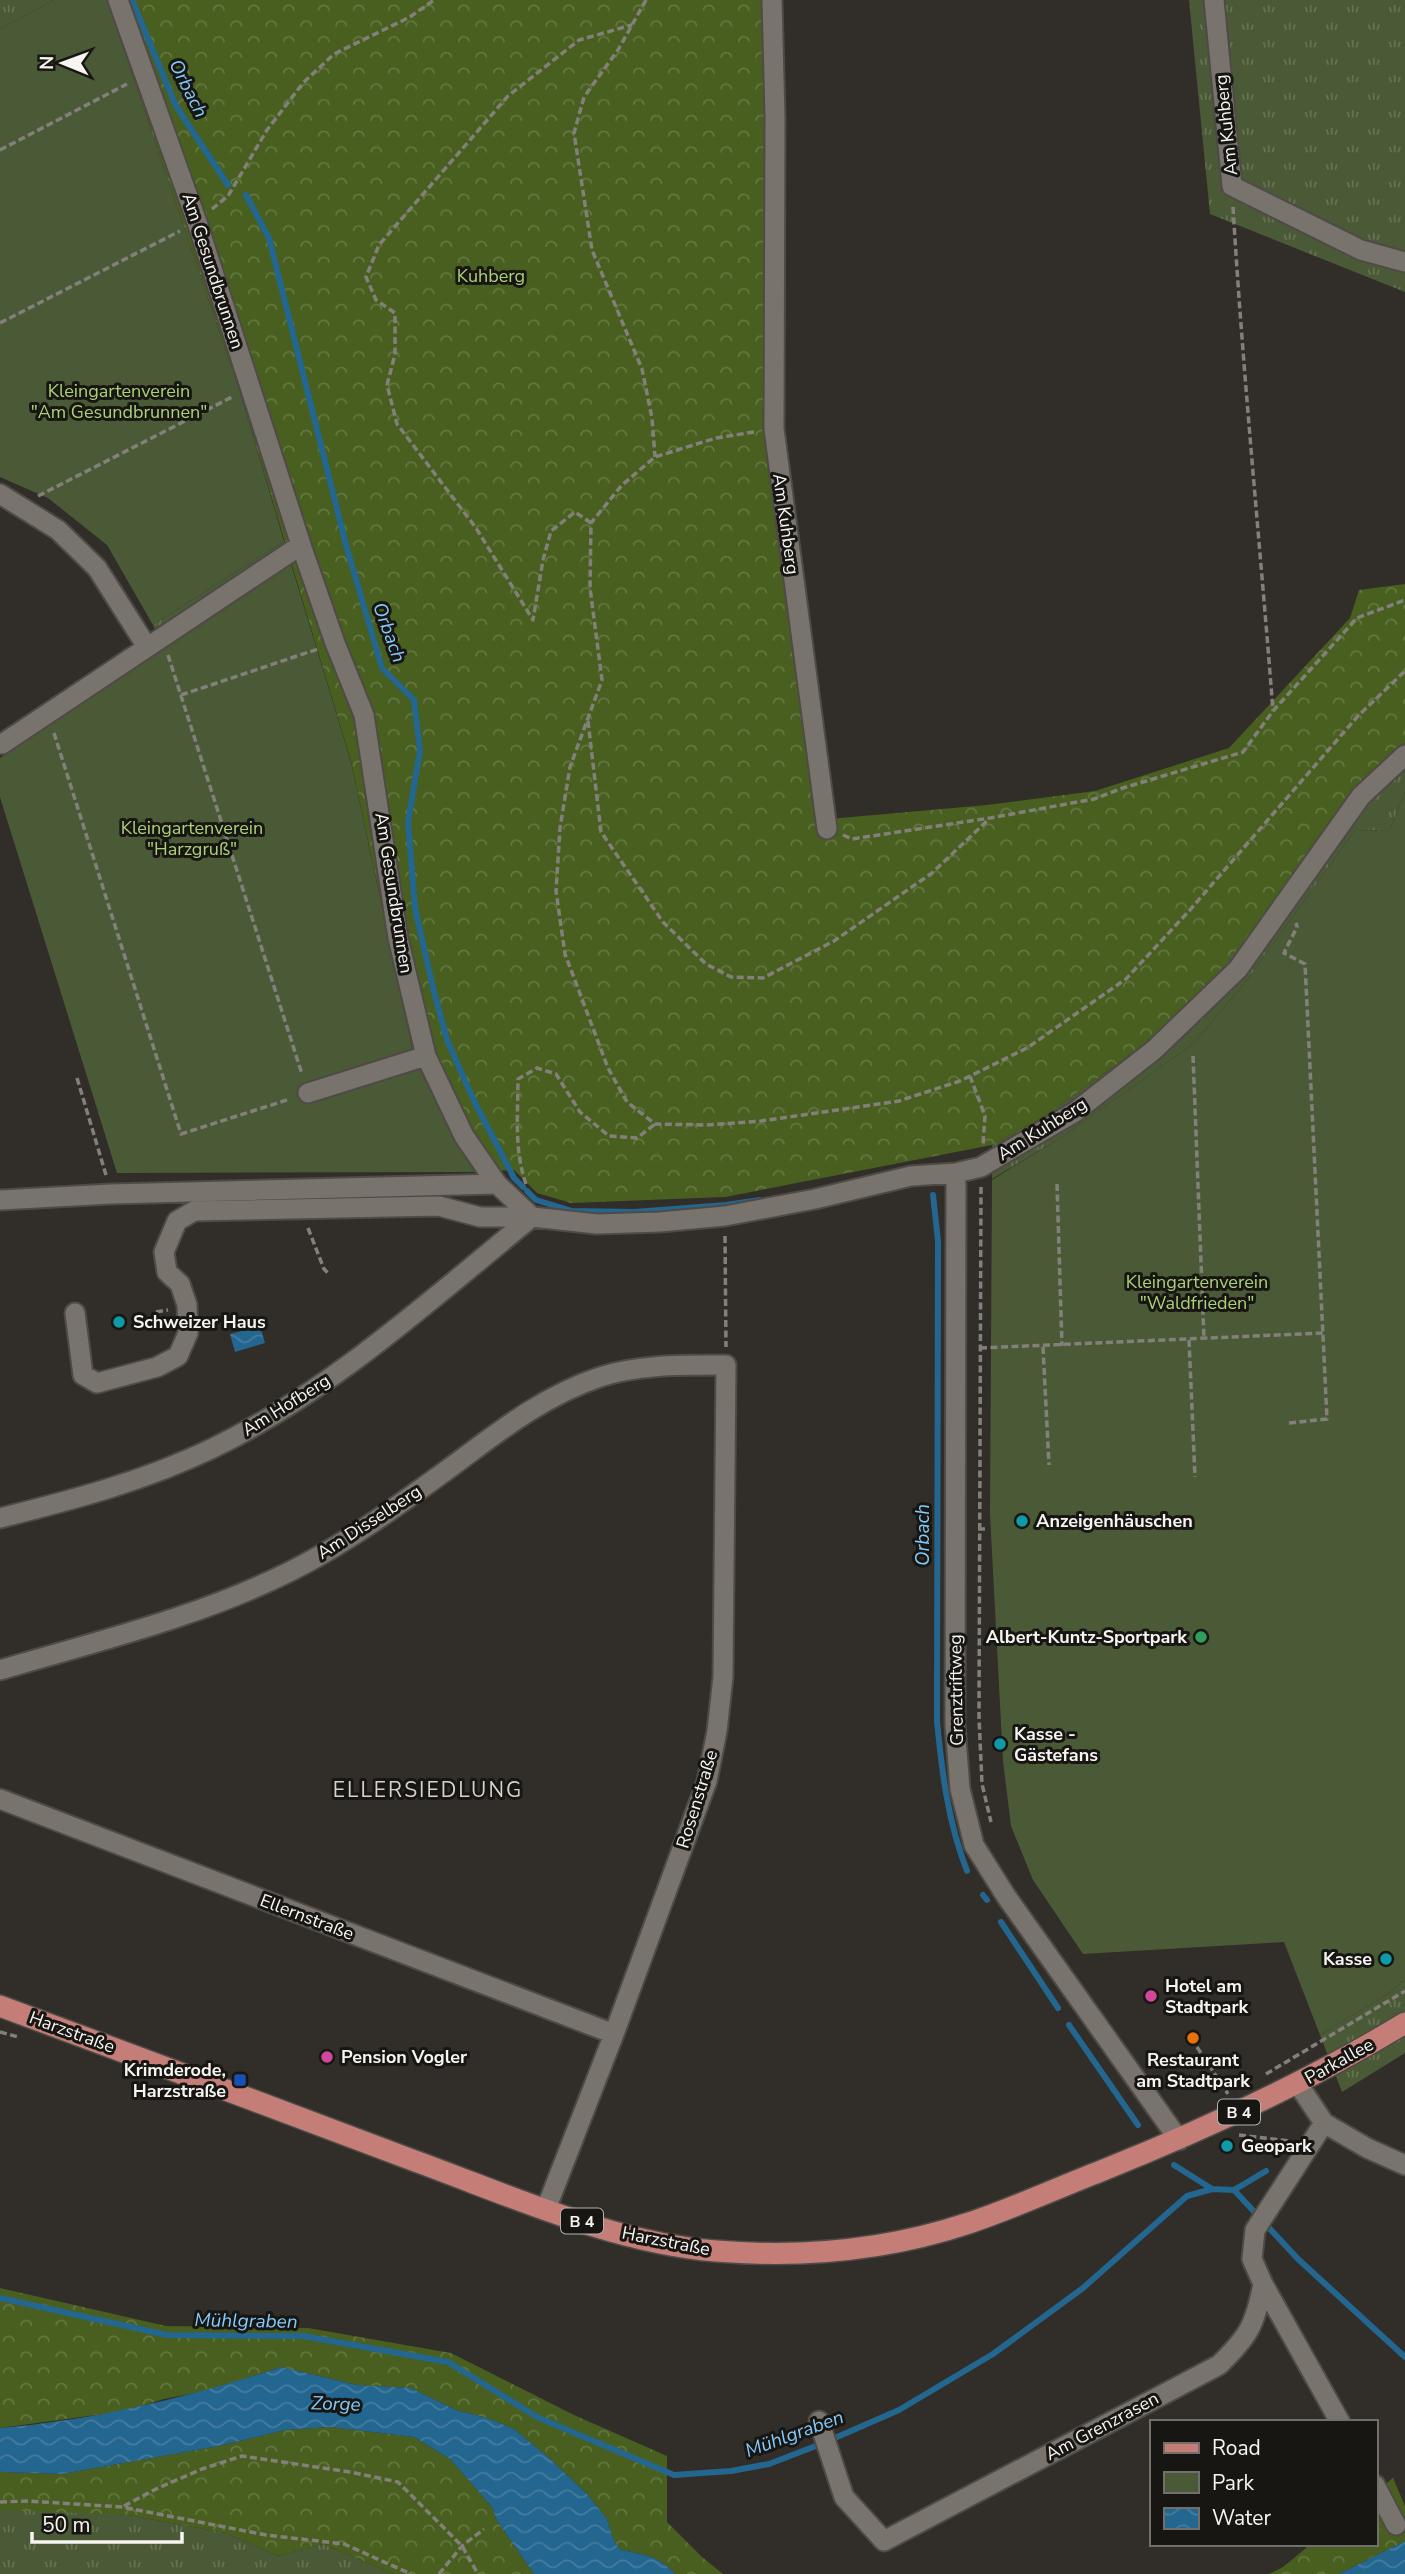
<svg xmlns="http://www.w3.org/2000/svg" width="1405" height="2574" font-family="'Nunito Sans',sans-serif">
<defs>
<pattern id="grass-tufts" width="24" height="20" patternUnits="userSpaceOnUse" patternTransform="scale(1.75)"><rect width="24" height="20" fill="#4b5a36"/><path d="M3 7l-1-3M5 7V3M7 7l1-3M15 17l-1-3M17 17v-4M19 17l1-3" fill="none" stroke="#667254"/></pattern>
<pattern id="forest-crowns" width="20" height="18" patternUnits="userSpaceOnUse" patternTransform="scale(1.75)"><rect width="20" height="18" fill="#485f1f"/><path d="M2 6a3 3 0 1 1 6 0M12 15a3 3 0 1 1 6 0" fill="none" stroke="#637740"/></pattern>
<pattern id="water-waves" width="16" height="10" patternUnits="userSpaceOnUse" patternTransform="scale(1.75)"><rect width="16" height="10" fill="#23668f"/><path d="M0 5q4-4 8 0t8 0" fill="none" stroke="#447c9f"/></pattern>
</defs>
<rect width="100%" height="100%" fill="#312d28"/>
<!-- grass -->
<path fill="url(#grass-tufts)" d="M0,0H54L0,29Z
M1189,0H1405V292L1210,214Z
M284,541L291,564L164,649L153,625Z
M1405,743V792L1389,831L1355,830L1247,980L1194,1043L1059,1139L992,1179V1145L1042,1118L1136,1050L1252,932L1353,791Z
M1405,1979V2053L1342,2092L1320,2035L1388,1994Z
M21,2509L128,2515L226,2533L278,2556L323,2544L394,2574H0V2510Z"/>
<!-- forest -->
<path fill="url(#forest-crowns)" d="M107,0H766L768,121L765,421L818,820L987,805L1095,791L1229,748L1350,618L1359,590L1405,584V743L1353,791L1252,932L1201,992L1136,1050L1042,1118L992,1145L725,1197L571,1203L537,1193L514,1170L473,1172L412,1048L351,761L240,393Z
M0,2288L166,2326L308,2328L451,2353L574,2415L667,2456V2522L702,2557L723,2574H675C660,2556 642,2554 621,2550L614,2541L607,2519L587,2494L548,2457L514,2429L487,2418L456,2410L411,2388L357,2385L281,2367L210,2390L164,2399L126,2411L0,2428Z
M330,2427L414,2437L450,2459L492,2507L496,2519L534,2574H394L323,2544L278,2556L226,2533L128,2515L0,2510V2472L62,2474L219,2446L285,2430Z
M1393,2478L1405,2506V2541L1339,2574H1269L1283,2567L1311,2544H1375V2492Z"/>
<!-- green -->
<path fill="#4b5a36" d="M54,0H107L240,393L284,541L153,625L107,545L48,498L0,477V29Z
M291,564L351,762L412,1048L473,1172L117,1173L0,797V758Z
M1405,792V1979L1388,1994L1320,2035L1284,1942L1083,1954L1033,1880L1011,1826L1003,1761L990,1514L992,1180L1059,1139L1194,1043L1247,980L1355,830L1389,831Z"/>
<!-- water -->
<path fill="url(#water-waves)" d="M260,1326L265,1343L235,1352L230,1334Z
M281,2367L357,2385L411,2388L456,2410L487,2418L514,2429L548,2457L587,2494L607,2519L614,2541L621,2550C642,2554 660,2556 675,2574H534L496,2519L492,2507L450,2459L414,2437L330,2427L285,2430L219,2446L62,2474L0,2472V2428C96,2420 190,2397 281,2367Z
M1405,2541V2574H1339Z"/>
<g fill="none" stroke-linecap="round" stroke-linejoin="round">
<!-- stream -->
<path stroke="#23668f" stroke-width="6" d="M132,0L176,106L228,185
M246,195L269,238L346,545L382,668L414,700L420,751L408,822L415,908L433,988L447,1040L474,1101L514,1178L523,1187
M527,1191L536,1200L572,1211L634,1212L726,1205L760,1200
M933,1195L938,1241L937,1721C942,1773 948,1822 967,1871
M983,1895L987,1900
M1001,1922L1058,2008
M1069,2025L1138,2125
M1174,2165L1212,2189
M1234,2190L1266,2171
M0,2298L167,2335L303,2336L448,2362L537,2417L674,2475L731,2471L769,2464L821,2444L899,2410L993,2354L1083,2288L1187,2196L1212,2189L1234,2190L1298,2259L1405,2357"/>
<defs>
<path id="minor" d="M118,0L197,222L301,545L335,643L364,715L398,938L426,1056L464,1136L497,1184L532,1217
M772,0L775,118L774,429L827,829
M1214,0L1232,186L1361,250L1405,262
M0,494L58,530L97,568L147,647
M2,744L301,545
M308,1093L426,1056
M956,1173L955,1725L960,1789L974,1845L1006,1896L1179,2140
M0,1200L111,1194L497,1184
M75,1313L83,1375L97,1383L157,1367L178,1356L188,1333L187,1305L180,1284L167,1272L164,1252L177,1221L194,1211L439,1206L480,1217H532L597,1224L660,1222L725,1216L815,1199L911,1176L956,1173L981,1167L1075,1112L1154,1050L1238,969L1361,796L1405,755
M0,1518C72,1500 145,1481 213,1448C331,1391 430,1300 532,1217
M0,1670C98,1641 199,1617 291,1571C347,1543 400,1504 451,1467C498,1432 543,1396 600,1377C639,1364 685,1365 726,1365L723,1677L717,1731L707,1781L614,2034L546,2209
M0,1799L614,2034
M1298,2084L1324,2123L1367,2148L1405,2165
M1324,2123L1255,2230L1252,2259L1263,2284L1340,2422
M819,2421L844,2497L884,2541L1219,2365C1249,2336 1255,2325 1263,2284
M1375,2485L1396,2525"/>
<path id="major" d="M0,2006C138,2057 277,2109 415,2161C511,2196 614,2243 716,2251C801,2258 888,2250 969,2223C1014,2208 1057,2188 1101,2171C1206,2129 1308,2082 1405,2023"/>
</defs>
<!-- minor casing -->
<use href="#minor" stroke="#4e4b46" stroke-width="23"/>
<!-- major casing -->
<use href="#major" stroke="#4e4b46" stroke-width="24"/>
<!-- path -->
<path stroke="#83807b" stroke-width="3.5" stroke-dasharray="7 3.5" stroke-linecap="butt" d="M646,0L618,50L584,97L574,133L592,250L642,369L652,418L655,457
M0,150L127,84
M1233,207C1243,375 1260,543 1273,711
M212,209L228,196L267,130L303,83L334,54L410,17L434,0
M0,323L180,231
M754,432L716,438L655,457L622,485L591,523L590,588L602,680L570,767L560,828L556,891L565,954L608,1068L627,1102L655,1124L706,1125L761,1121L899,1101L960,1081L1027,1048L1126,979L1189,911L1357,717L1405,671
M38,496L234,396
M591,523L575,512L551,531L543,560L533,620L476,528L397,424L387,385L395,354V313L376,300L366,277L379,245L508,96L579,40L632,25
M168,655L302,1074
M181,695L318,649
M588,721L601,832L663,922L706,964L731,977L763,978L834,941L932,873L989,819
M54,733L181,1134L290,1099
M843,835L852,839L990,818L1094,799L1123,788L1243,752L1273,711L1357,618L1405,600
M1193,1056L1204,1339
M970,1076L985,1116L983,1144
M77,1078L106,1175
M526,1184C514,1151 518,1114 518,1079L537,1068L556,1074L580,1112L609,1136L637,1138L655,1124
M1057,1184L1062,1346
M981,1187L979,1717L982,1784L991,1822
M308,1228L324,1269L328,1273
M725,1236L726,1347
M156,1312L168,1310
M1189,1340L1195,1477
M1043,1347L1049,1465
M980,1348L1323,1333
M1289,1423L1327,1419L1305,964L1284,953L1297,927L1296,923
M978,1529H988
M0,2032L18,2037
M1197,2047L1228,2094
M1266,2074L1405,1991
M1239,2135L1290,2141
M0,2502L28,2501L122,2507L266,2535L344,2544L411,2574
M124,2506L156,2489L202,2469L242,2456L350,2472L398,2482L462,2546L478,2574
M439,2574L462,2546L484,2529"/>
<!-- minor -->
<use href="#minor" stroke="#78736d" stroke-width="19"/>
<!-- major -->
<use href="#major" stroke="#c47e77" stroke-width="21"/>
</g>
<!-- markers -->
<g fill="#0f9aa8" stroke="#171613" stroke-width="2.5">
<circle cx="119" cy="1322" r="7"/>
<circle cx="1022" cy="1521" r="7"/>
<circle cx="1000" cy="1744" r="7"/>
<circle cx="1386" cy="1959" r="7"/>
<circle cx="1227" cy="2146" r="7"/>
</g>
<circle fill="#2e9e5b" stroke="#171613" stroke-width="2.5" cx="1201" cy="1637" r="7"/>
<g fill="#d1479c" stroke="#171613" stroke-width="2.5">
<circle cx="1151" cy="1996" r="7"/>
<circle cx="327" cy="2057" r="7"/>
</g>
<circle fill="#e8710a" stroke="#171613" stroke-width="2.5" cx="1193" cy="2038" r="7"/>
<rect fill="#1a4fb4" stroke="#171613" stroke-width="2.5" x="233" y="2073" width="14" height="14" rx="3.5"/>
<g text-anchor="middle" stroke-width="6" stroke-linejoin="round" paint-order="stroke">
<!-- shield labels -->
<g fill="#171613" stroke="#b4b2ae" stroke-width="2">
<rect x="1218" y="2099.5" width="42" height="25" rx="5"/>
<rect x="561" y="2208.5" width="42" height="25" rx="5"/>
</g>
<g font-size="16" font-weight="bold" fill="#f7f5f1">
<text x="1239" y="2118">B 4</text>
<text x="582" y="2227">B 4</text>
</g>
<!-- street labels -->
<g font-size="18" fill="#f7f5f1" stroke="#171613">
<text transform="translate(1226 125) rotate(-96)" y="6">Am Kuhberg</text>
<text transform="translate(213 271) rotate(72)" y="6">Am Gesundbrunnen</text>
<text transform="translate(786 524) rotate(82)" y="6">Am Kuhberg</text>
<text transform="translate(394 893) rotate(81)" y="6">Am Gesundbrunnen</text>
<text transform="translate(1042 1129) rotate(-32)" y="6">Am Kuhberg</text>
<text transform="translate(286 1405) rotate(-32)" y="6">Am Hofberg</text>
<text transform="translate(369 1522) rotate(-33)" y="6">Am Disselberg</text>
<text transform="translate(956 1690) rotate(-91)" y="6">Grenztriftweg</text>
<text transform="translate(697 1799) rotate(-73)" y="6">Rosenstraße</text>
<text transform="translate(307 1917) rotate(21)" y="6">Ellernstraße</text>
<text transform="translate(72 2032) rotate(20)" y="6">Harzstraße</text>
<text transform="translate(1339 2061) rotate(-29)" y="6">Parkallee</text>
<text transform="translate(666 2241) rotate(11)" y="6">Harzstraße</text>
<text transform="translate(1102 2426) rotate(-28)" y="6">Am Grenzrasen</text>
</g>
<!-- park labels -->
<g font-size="18" fill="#add177" stroke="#171613">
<text x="491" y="282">Kuhberg</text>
<text x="119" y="397">Kleingartenverein<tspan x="119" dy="21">"Am Gesundbrunnen"</tspan></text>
<text x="192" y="834">Kleingartenverein<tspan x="192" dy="21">"Harzgruß"</tspan></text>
<text x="1197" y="1288">Kleingartenverein<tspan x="1197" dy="21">"Waldfrieden"</tspan></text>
</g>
<!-- poi labels -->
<g font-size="18" font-weight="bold" fill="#f7f5f1" stroke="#171613" text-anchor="start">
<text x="133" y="1328">Schweizer Haus</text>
<text x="1036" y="1527">Anzeigenhäuschen</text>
<text x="1187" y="1643" text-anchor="end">Albert-Kuntz-Sportpark</text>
<text x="1014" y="1740">Kasse -<tspan x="1014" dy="21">Gästefans</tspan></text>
<text x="1372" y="1965" text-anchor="end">Kasse</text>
<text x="1165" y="1992">Hotel am<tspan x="1165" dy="21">Stadtpark</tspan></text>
<text x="341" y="2063">Pension Vogler</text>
<text x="1193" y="2066" text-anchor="middle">Restaurant<tspan x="1193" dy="21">am Stadtpark</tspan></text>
<text x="226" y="2076" text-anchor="end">Krimderode,<tspan x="226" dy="21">Harzstraße</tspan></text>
<text x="1241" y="2152">Geopark</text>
</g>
<!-- water labels -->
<g font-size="19" font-style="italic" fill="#84cafb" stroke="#171613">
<text transform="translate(189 88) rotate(63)" y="7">Orbach</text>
<text transform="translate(390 632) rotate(70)" y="7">Orbach</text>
<text transform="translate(922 1535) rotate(-90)" y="7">Orbach</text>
<text transform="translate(246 2320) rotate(1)" y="7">Mühlgraben</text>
<text transform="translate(336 2403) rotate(2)" y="7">Zorge</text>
<text transform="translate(794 2433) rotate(-20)" y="7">Mühlgraben</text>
</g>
<!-- quarter labels -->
<g font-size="21" letter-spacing="2" fill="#d6d1ca" stroke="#171613">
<text x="428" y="1797">ELLERSIEDLUNG</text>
</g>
</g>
<!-- legend -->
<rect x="1150" y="2420" width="228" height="126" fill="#171613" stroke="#716f6c" stroke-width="2"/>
<rect x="1164" y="2443" width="35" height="10" fill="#c47e77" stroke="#716f6c" stroke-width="2"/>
<text x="1212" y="2455" font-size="21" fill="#f7f5f1">Road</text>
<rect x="1164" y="2472" width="35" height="21" fill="#4b5a36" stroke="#716f6c" stroke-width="2"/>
<text x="1212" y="2490" font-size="21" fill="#f7f5f1">Park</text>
<rect x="1164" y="2508" width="35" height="21" fill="url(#water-waves)" stroke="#716f6c" stroke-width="2"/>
<text x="1212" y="2525" font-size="21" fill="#f7f5f1">Water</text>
<!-- north arrow -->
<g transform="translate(63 63) rotate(271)" stroke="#171613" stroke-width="5" paint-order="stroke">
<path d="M0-5L12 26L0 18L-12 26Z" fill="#f7f5f1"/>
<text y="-10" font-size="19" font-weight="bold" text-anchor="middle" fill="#f7f5f1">N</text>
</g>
<!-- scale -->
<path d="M32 2532v10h150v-10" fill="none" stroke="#f7f5f1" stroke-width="3.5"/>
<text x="42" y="2532" font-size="21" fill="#f7f5f1" stroke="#171613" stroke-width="5" paint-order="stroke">50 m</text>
</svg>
